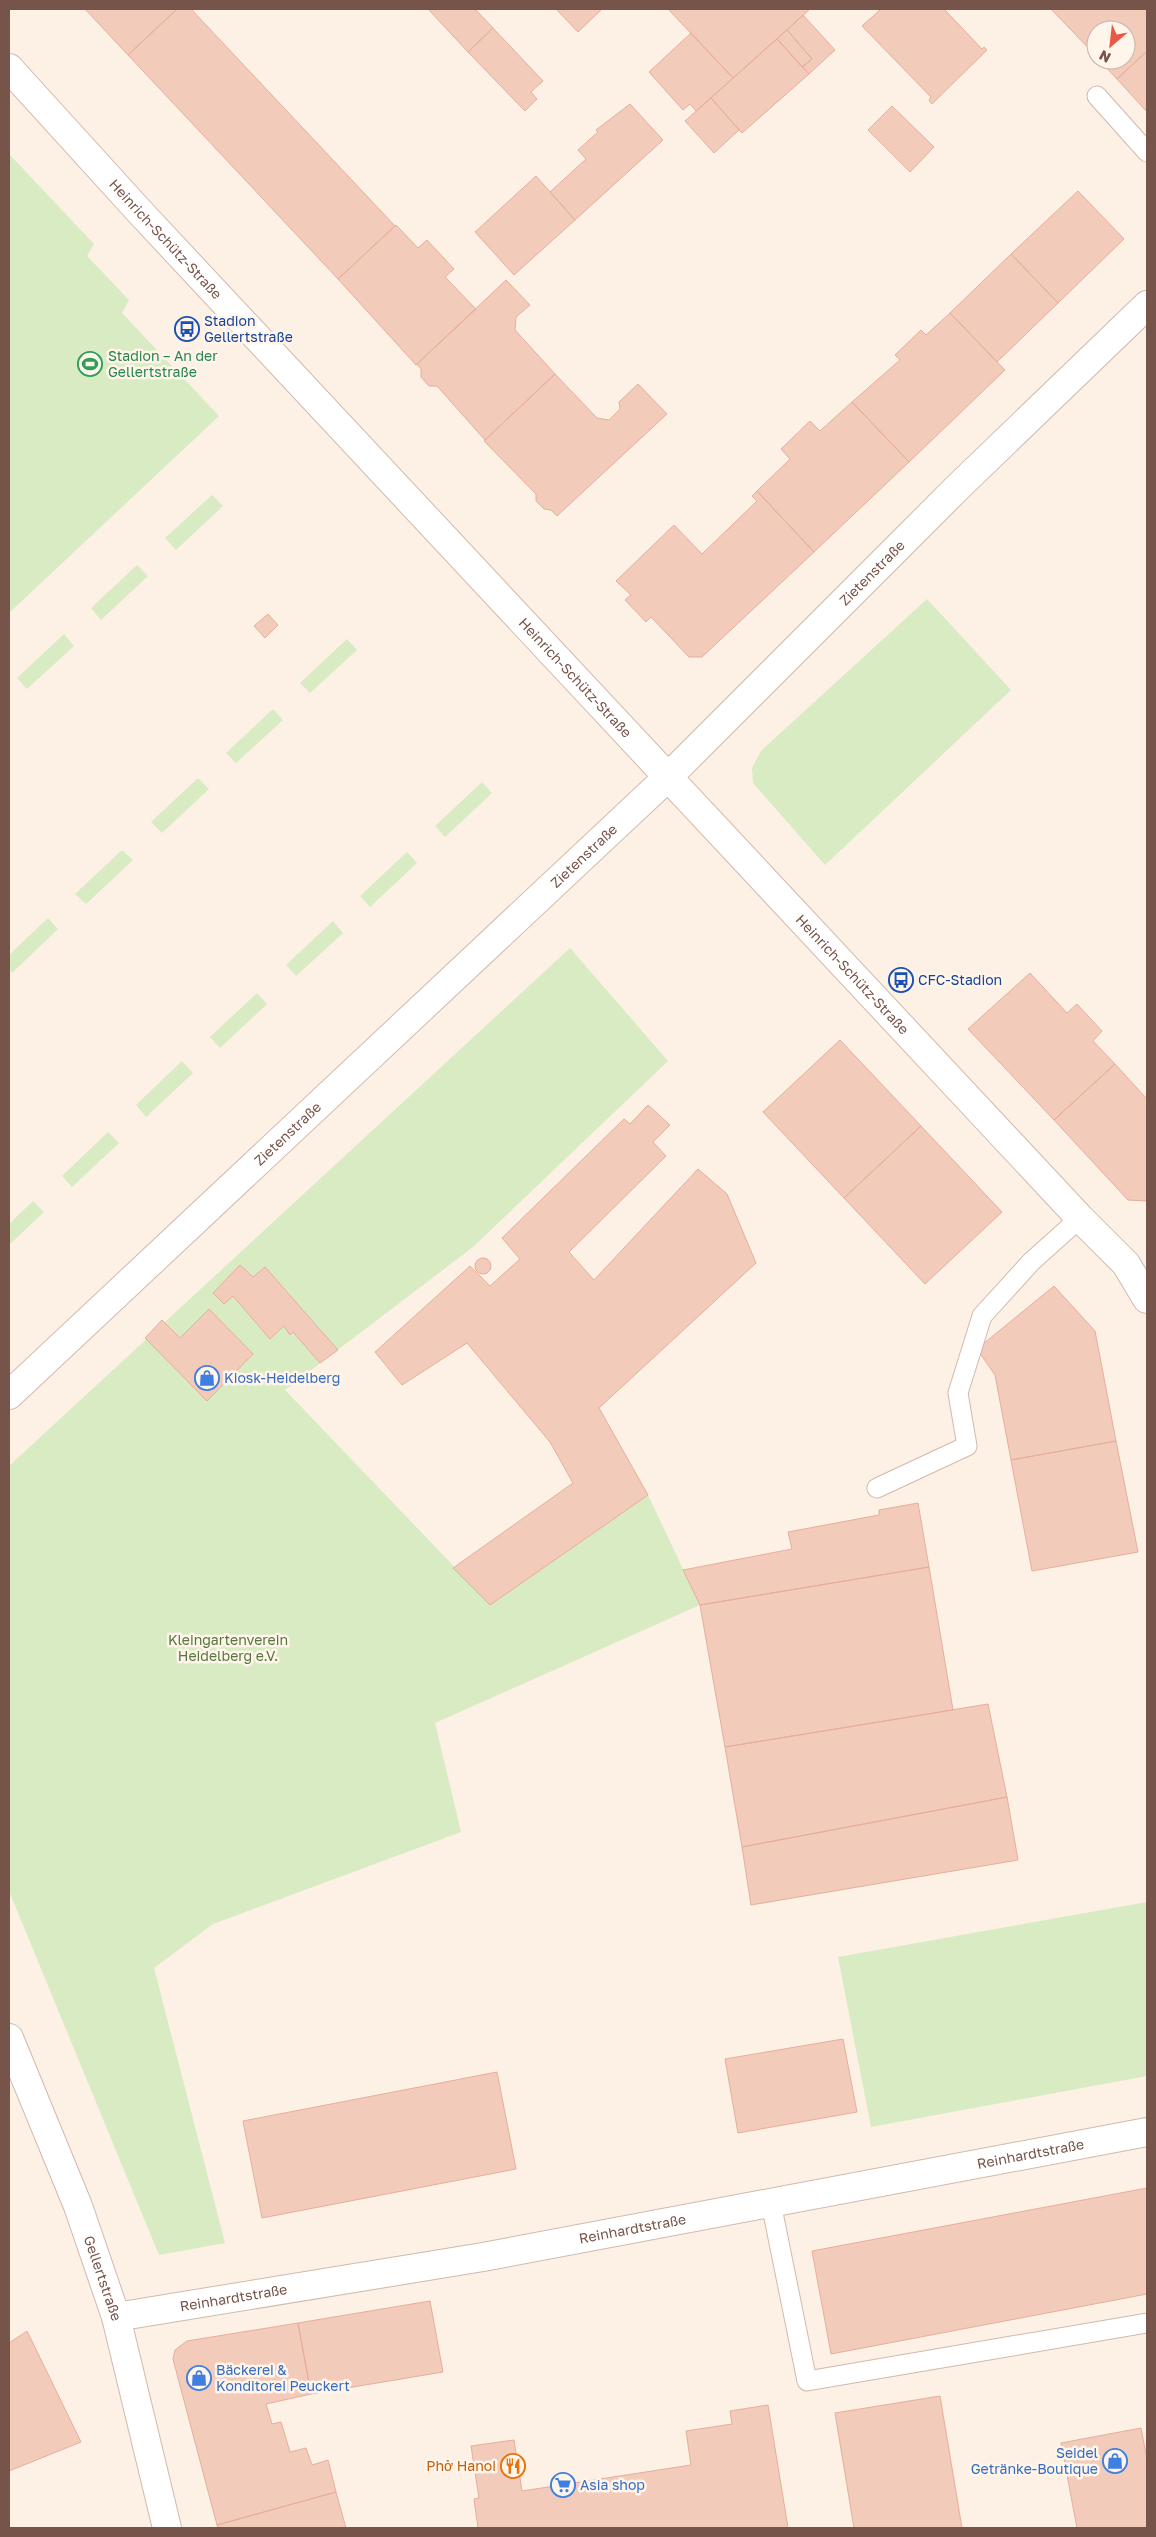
<svg xmlns="http://www.w3.org/2000/svg" width="1156" height="2537" font-family="'Golos Text',sans-serif">
<rect width="100%" height="100%" fill="#fdf0e4"/>
<!-- green -->
<path fill="#d8ebc2" d="M9,154L94,244L87,256L129,300L122,313L219,416L9,613Z
M212,495L223,506L176,550L165,538Z
M137,565L148,576L101,620L91,608Z
M927,599L1011,690L825,865L753,783L752,768L761,751Z
M64,634L74,646L27,689L17,678Z
M347,639L357,650L310,693L300,683Z
M273,709L283,720L236,763L226,753Z
M198,778L209,789L162,833L151,822Z
M482,782L492,793L445,837L435,826Z
M122,850L133,860L86,904L75,894Z
M407,852L417,863L370,907L360,896Z
M48,918L58,929L12,973L9,970V955Z
M333,921L343,933L296,976L286,965Z
M570,948L668,1061L473,1247L285,1390L490,1604L648,1495L700,1605L435,1723L461,1832L213,1924L154,1968L225,2243L159,2255L9,1891V1466Z
M257,993L267,1004L220,1048L210,1037Z
M182,1061L193,1073L146,1117L136,1105Z
M108,1132L119,1143L72,1187L62,1176Z
M33,1201L44,1212L9,1245V1224Z
M1147,1902V2076L871,2127L838,1957Z"/>
<!-- building -->
<path fill="#f3cbbb" stroke="#e6ae9b" d="M85,9H177L128,55Z
M177,9H191L395,226L338,279L128,55Z
M428,9H475L493,28L468,52Z
M556,9H602L578,32Z
M668,9H810L733,78Z
M881,9H944L982,49L984,47L987,50L932,104L929,100L931,97L862,26Z
M1051,9H1147V51L1117,79L1099,60H1126V30H1096V56Z
M803,15L835,50L809,74L802,67L812,59L787,30Z
M493,28L543,81L531,92L537,99L525,111L468,52Z
M787,30L812,59L802,67L777,39Z
M691,33L733,78L696,111L690,104L683,110L649,72Z
M777,39L809,74L742,133L711,98Z
M1147,51V112L1117,79Z
M711,98L739,130L714,153L685,121Z
M630,104L663,140L575,220L550,192L586,159L578,150L598,132L596,130Z
M892,106L934,147L910,172L868,130Z
M536,176L575,220L514,275L475,232Z
M1078,191L1124,239L1058,303L1011,254Z
M396,225L418,248L427,240L454,269L445,277L476,309L416,365L338,279Z
M1011,254L1058,303L997,362L950,313Z
M506,280L530,305L516,317L515,330L555,374L485,440L437,386H429L421,377V369L417,364Z
M950,313L1005,370L909,462L852,402L900,360L895,355L921,330L926,335Z
M555,374L597,418L609,420L620,409L619,402L638,384L667,414L557,516L551,510L544,509L536,501V494L484,441Z
M852,402L909,462L814,552L757,491L790,459L781,449L810,421L820,431Z
M757,491L814,552L702,657H689L651,617L646,622L625,600L631,595L616,581L674,525L702,554L757,501L752,496Z
M268,614L278,625L265,638L254,626Z
M1030,973L1067,1013L1077,1004L1102,1031L1093,1041L1115,1064L1054,1120L968,1029Z
M840,1040L921,1126L844,1198L763,1112Z
M1115,1064L1147,1099V1201L1128,1200L1054,1120Z
M648,1105L670,1125L653,1142L666,1156L569,1252L594,1280L698,1169L727,1194L756,1263L599,1408L648,1495L490,1605L453,1568L573,1483L550,1442L467,1343L402,1385L375,1352L470,1266L490,1286L520,1259L502,1238L624,1119L630,1124Z
M921,1126L1002,1212L925,1284L844,1198Z
M475 1266a8 8 0 1 1 16 0a8 8 0 1 1-16 0Z
M240,1265L253,1277L265,1267L338,1350L320,1363L293,1332L290,1335L284,1326L270,1339L233,1296L224,1304L213,1293Z
M1054,1286L1095,1331L1116,1441L1011,1460L995,1375L977,1349Z
M209,1309L253,1354L207,1401L145,1338L162,1320L180,1338Z
M1116,1441L1138,1552L1032,1571L1011,1460Z
M918,1503L929,1567L700,1605L683,1570L792,1549L788,1532L879,1515V1510Z
M929,1567L953,1710L725,1747L700,1605Z
M988,1704L1007,1797L742,1847L725,1747Z
M1007,1797L1018,1860L751,1905L742,1847Z
M843,2039L857,2112L738,2133L725,2059Z
M497,2072L516,2169L262,2218L243,2121Z
M1147,2188V2294L831,2354L812,2251Z
M430,2301L443,2372L311,2394L298,2323Z
M298,2323L311,2394L266,2404L272,2424L281,2422L290,2452L306,2448L312,2465L328,2460L336,2492L217,2525L173,2359L175,2350L187,2341Z
M27,2331L81,2442L9,2471V2343Z
M940,2396L962,2528H854L835,2413Z
M768,2405L788,2528H478L474,2499L479,2498L471,2446L514,2440L522,2491L691,2465L686,2431L732,2424L730,2411Z
M1141,2428L1147,2459V2528H1077L1061,2443Z
M336,2492L346,2528H218L217,2525Z"/>
<g fill="none" stroke-linecap="round" stroke-linejoin="round">
<defs>
<path id="service" d="M1097,96L1147,152
M877,1488L967,1446L958,1393L982,1316L1031,1262L1080,1218
M771,2203L807,2381L1147,2323"/>
<g id="minor">
<path id="s1" d="M116,2317L483,2257L1147,2132"/>
</g>
<g id="tertiary">
<path id="s2" d="M9,1395L668,777L957,488L1147,305"/>
<path id="s3" d="M9,2038L78,2206L116,2317L167,2528"/>
</g>
<g id="secondary">
<path id="s4" d="M9,68L139,211L1080,1218L1126,1264L1147,1299"/>
</g>
</defs>
<!-- service casing -->
<use href="#service" stroke="#d1b9ad" stroke-width="21"/>
<!-- minor casing -->
<use href="#minor" stroke="#d1b9ad" stroke-width="30"/>
<!-- tertiary casing -->
<use href="#tertiary" stroke="#d1b9ad" stroke-width="30"/>
<!-- secondary casing -->
<use href="#secondary" stroke="#d4b8aa" stroke-width="30"/>
<!-- service -->
<use href="#service" stroke="#fff" stroke-width="19"/>
<!-- minor -->
<use href="#minor" stroke="#fff" stroke-width="28"/>
<!-- tertiary -->
<use href="#tertiary" stroke="#fff" stroke-width="28"/>
<!-- secondary -->
<use href="#secondary" stroke="#fff" stroke-width="28"/>
</g>
<!-- icons -->
<defs>
<symbol id="bus-ring" viewBox="-11 -11 22 22"><circle r="9.5" fill="#fff5eb" stroke="#1a4fb4" stroke-width="1.5"/><path d="M-5-6H5V4H4V6H2V4H-2V6H-4V4H-5ZM-3.5-4V0h7V-4ZM-3.5 1.2v1.5H-2V1.2ZM2 1.2v1.5H3.5V1.2Z" fill="#1a4fb4"/></symbol>
<symbol id="stadium-ring" viewBox="-11 -11 22 22"><circle r="9.5" fill="#fff5eb" stroke="#2e9e5b" stroke-width="1.5"/><path d="M0-5a6.5 5 0 1 0 0 10a6.5 5 0 1 0 0-10ZM-3.5-1.8h7v3.6h-7Z" fill="#2e9e5b"/></symbol>
<symbol id="shop-ring" viewBox="-11 -11 22 22"><circle r="9.5" fill="#fff5eb" stroke="#3f7fe0" stroke-width="1.5"/><path d="M-5-2.5h2.3a2.7 3.5 0 0 1 5.4 0H5L5.5 6h-11ZM-1.5-2.5h3a1.5 2.3 0 0 0-3 0Z" fill="#3f7fe0"/></symbol>
<symbol id="restaurant-ring" viewBox="-11 -11 22 22"><circle r="9.5" fill="#fff5eb" stroke="#e8710a" stroke-width="1.5"/><path d="M-5-6h1v4h1v-4h1v4h1v-4h1v5L-1.5 .5V6h-2V.5L-5-1ZM5-6V6H3V1.5H1.5Q1.5-4 5-6Z" fill="#e8710a"/></symbol>
<symbol id="supermarket-ring" viewBox="-11 -11 22 22"><circle r="9.5" fill="#fff5eb" stroke="#3f7fe0" stroke-width="1.5"/><path d="M-6-5.5h2.5l.6 2H6L4.5 2H-2.5L-4.4-4H-6ZM-1.5 3.2a1.3 1.3 0 1 0 .1 0ZM3 3.2a1.3 1.3 0 1 0 .1 0Z" fill="#3f7fe0"/></symbol>
</defs>
<g fill-rule="evenodd">
<use href="#bus-ring" x="173" y="315" width="28" height="28"/>
<use href="#stadium-ring" x="76" y="350" width="28" height="28"/>
<use href="#bus-ring" x="887" y="966" width="28" height="28"/>
<use href="#shop-ring" x="193" y="1364" width="28" height="28"/>
<use href="#shop-ring" x="185" y="2364" width="28" height="28"/>
<use href="#shop-ring" x="1101" y="2447" width="28" height="28"/>
<use href="#restaurant-ring" x="499" y="2452" width="28" height="28"/>
<use href="#supermarket-ring" x="549" y="2471" width="28" height="28"/>
</g>
<g text-anchor="middle" stroke-width="5" stroke-linejoin="round" paint-order="stroke">
<!-- street labels -->
<g font-size="14" fill="#765449" stroke="#fff5eb">
<text dy="5" stroke="none"><textPath href="#s4" startOffset="232">Heinrich-Schütz-Straße</textPath></text>
<text dy="5" stroke="none"><textPath href="#s2" startOffset="1192">Zietenstraße</textPath></text>
<text dy="5" stroke="none"><textPath href="#s4" startOffset="832">Heinrich-Schütz-Straße</textPath></text>
<text dy="5" stroke="none"><textPath href="#s2" startOffset="788">Zietenstraße</textPath></text>
<text dy="5" stroke="none"><textPath href="#s4" startOffset="1238">Heinrich-Schütz-Straße</textPath></text>
<text dy="5" stroke="none"><textPath href="#s2" startOffset="382">Zietenstraße</textPath></text>
<text dy="5" stroke="none"><textPath href="#s1" startOffset="929">Reinhardtstraße</textPath></text>
<text dy="5" stroke="none"><textPath href="#s1" startOffset="524">Reinhardtstraße</textPath></text>
<text dy="5" stroke="none"><textPath href="#s3" startOffset="258">Gellertstraße</textPath></text>
<text dy="5" stroke="none"><textPath href="#s1" startOffset="119">Reinhardtstraße</textPath></text>
</g>
<!-- transit labels -->
<g font-size="14" fill="#164399" stroke="#fff5eb" text-anchor="start">
<text x="204" y="326">Stadion<tspan x="204" dy="16">Gellertstraße</tspan></text>
<text x="918" y="985">CFC-Stadion</text>
</g>
<!-- leisure labels -->
<g font-size="14" fill="#27864d" stroke="#fff5eb" text-anchor="start">
<text x="108" y="361">Stadion – An der<tspan x="108" dy="16">Gellertstraße</tspan></text>
</g>
<!-- shop labels -->
<g font-size="14" fill="#366cbe" stroke="#fff5eb" text-anchor="start">
<text x="224" y="1383">Kiosk-Heidelberg</text>
<text x="216" y="2375">Bäckerei &amp;<tspan x="216" dy="16">Konditorei Peuckert</tspan></text>
<text x="1098" y="2458" text-anchor="end">Seidel<tspan x="1098" dy="16">Getränke-Boutique</tspan></text>
<text x="580" y="2490">Asia shop</text>
</g>
<!-- park labels -->
<g font-size="14" fill="#56773e" stroke="#fff5eb">
<text x="228" y="1645">Kleingartenverein<tspan x="228" dy="16">Heidelberg e.V.</tspan></text>
</g>
<!-- food labels -->
<g font-size="14" fill="#c56008" stroke="#fff5eb" text-anchor="end">
<text x="496" y="2471">Phở Hanoi</text>
</g>
</g>
<!-- border -->
<rect width="1156" height="2537" fill="none" stroke="#765449" stroke-width="20"/>
<!-- north arrow -->
<g transform="translate(1111 45) rotate(208)"><circle r="24" fill="#fff5eb" stroke="#c8b5aa"/>
<path d="M0-4L9 19L0 12L-9 19Z" fill="#ea5746"/>
<text y="-8" font-size="14" font-weight="bold" text-anchor="middle" fill="#765449">N</text>
</g>
</svg>
